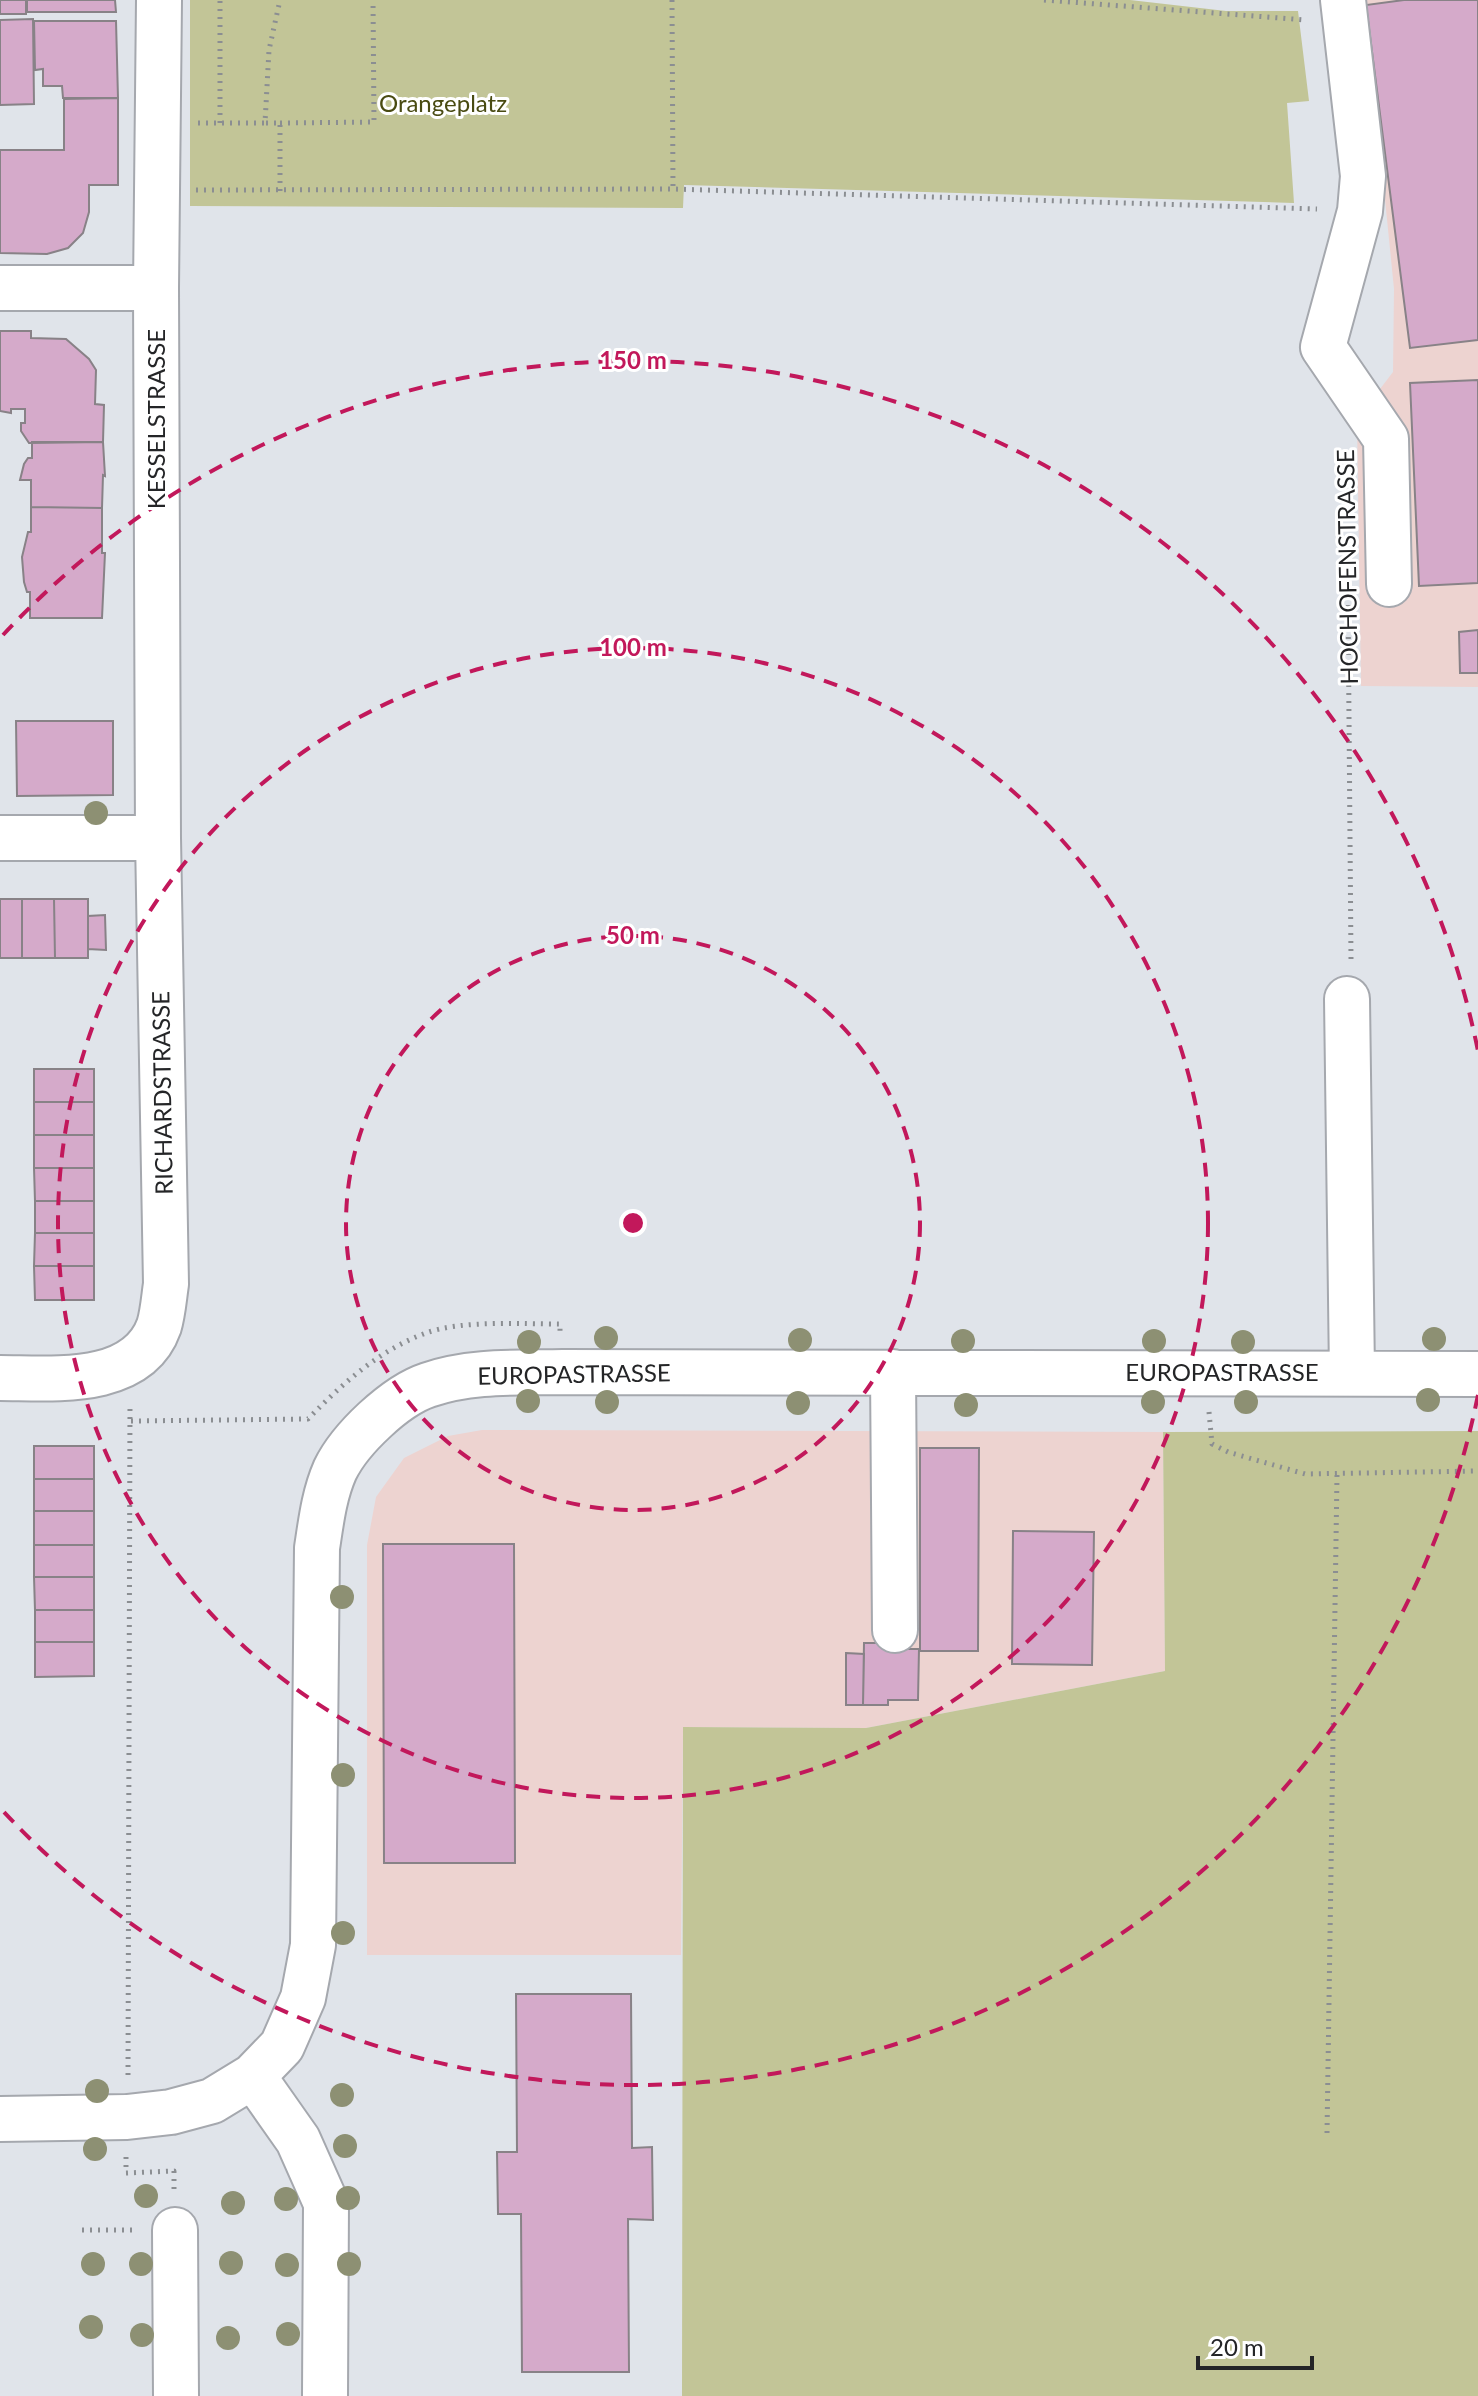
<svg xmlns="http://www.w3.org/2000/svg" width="1478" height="2396" font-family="Lato,sans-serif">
<rect width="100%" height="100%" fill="#e0e4ea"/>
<!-- commercial -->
<path fill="#edd3d0" d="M1365,0H1478V687L1361,686L1357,419L1393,372L1394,289Z
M482,1430L1163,1432L1165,1671L866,1728L683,1727L681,1955H367V1545L376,1497L404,1458L448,1436Z"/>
<!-- green -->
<path fill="#c2c597" d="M190,0H1130L1226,11H1298L1309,101L1287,103L1294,203L684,185L683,208L190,206Z
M1478,1431V2396H682L683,1727L866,1728L1165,1671L1163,1432Z"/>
<!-- building -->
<path fill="#d5aaca" stroke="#888287" stroke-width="2" d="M0,0H26V14H0Z
M27,0H115L116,12H27Z
M1404,0H1478V340L1410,348L1366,5Z
M33,19L34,104L0,105V20Z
M34,21H116L118,98H63L62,86H43V69L35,70Z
M118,98V185H89V212L83,233L68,248L47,254L0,253V150H64V99Z
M0,331H31V338L66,339L89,359L96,370L95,404L104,405L103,442L29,443L21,431V423H25V409H11V413L0,411Z
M1478,380V583L1419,586L1410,383Z
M32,442H103L105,476L103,475L102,508L31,507V480H20L24,464L28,458H32Z
M31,507L102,508V553H105L102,618H30V592H27L24,582L22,557L28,532H31Z
M1478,630V673H1460L1459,632Z
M16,721H113V795L17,796Z
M0,899H22V958H0Z
M22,899H54L55,958H22Z
M54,899H88V958H55Z
M105,915L106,950L88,949V916Z
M34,1069H94V1102H34Z
M34,1102H94V1135H34Z
M34,1135H94V1168H34Z
M34,1168H94V1201H35Z
M35,1201H94V1233H35Z
M35,1233H94V1266H34Z
M34,1266H94V1300H35Z
M34,1446H94V1479H34Z
M920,1448H979L978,1651H920Z
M34,1479H94V1511H34Z
M34,1511H94V1545H34Z
M1013,1531L1094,1532L1092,1665L1012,1664Z
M383,1544H514L515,1863H384Z
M34,1545H94V1577H34Z
M34,1577H94V1610H35Z
M35,1610H94V1642H35Z
M35,1642H94V1676L35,1677Z
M864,1643H888V1649H919L918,1700H888V1705H863Z
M846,1653L864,1654L863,1705H846Z
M516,1994H631L632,2148L652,2147L653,2220L628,2219L629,2372H522L521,2214H498L497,2152H517Z"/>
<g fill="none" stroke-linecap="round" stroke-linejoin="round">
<defs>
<path id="minor" d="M1343,0L1363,176L1360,211L1323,347L1386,439L1389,584
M0,288H156
M0,838H158L166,1284C164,1297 163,1313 159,1326C137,1388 51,1378 0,1378
M158,838L156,288L159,0
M1347,999L1352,1373
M893,1372L895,1630
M253,2076L298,2140L326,2203L325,2396
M0,2119L127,2117L171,2112L212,2101L253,2076L282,2046L303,1998L313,1945L317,1548C321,1522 324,1495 335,1470C350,1439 395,1396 428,1385C471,1370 519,1373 563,1372L1478,1374
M175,2230L176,2396"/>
</defs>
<!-- minor casing -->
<use href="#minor" stroke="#a5a8ae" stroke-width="48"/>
<!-- path -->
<path stroke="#8b8e92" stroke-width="5" stroke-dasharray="2 6" stroke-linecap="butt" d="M672,0L673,189
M1044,0L1306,20
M198,123H265
M220,123V0
M280,123L374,122L373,0
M196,190L673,189L1317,209
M280,191V123H265L269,50L280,0
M1348,597L1351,959
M1209,1412L1212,1444L1228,1452L1305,1474L1478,1471
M131,1421L308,1419C342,1384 379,1350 426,1333C461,1320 522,1324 560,1324V1332
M128,2075L130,1405
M1327,2133L1337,1475
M126,2157V2173L174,2171V2190
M82,2230H134"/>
<!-- minor -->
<use href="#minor" stroke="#fff" stroke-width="44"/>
</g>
<!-- trees -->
<g fill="#8d9073">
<circle cx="96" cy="813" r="12"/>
<circle cx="606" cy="1338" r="12"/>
<circle cx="1434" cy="1339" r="12"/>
<circle cx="800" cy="1340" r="12"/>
<circle cx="963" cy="1341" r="12"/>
<circle cx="1154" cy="1341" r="12"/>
<circle cx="529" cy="1342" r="12"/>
<circle cx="1243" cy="1342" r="12"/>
<circle cx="1428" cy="1400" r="12"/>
<circle cx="528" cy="1401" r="12"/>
<circle cx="607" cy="1402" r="12"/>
<circle cx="1153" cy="1402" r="12"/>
<circle cx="1246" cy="1402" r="12"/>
<circle cx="798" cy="1403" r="12"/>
<circle cx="966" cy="1405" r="12"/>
<circle cx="342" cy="1597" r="12"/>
<circle cx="343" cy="1775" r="12"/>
<circle cx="343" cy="1933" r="12"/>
<circle cx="97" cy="2091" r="12"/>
<circle cx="342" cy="2095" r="12"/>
<circle cx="345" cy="2146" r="12"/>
<circle cx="95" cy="2149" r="12"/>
<circle cx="146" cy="2196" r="12"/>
<circle cx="348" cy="2198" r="12"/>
<circle cx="286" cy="2199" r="12"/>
<circle cx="233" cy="2203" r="12"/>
<circle cx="231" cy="2263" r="12"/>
<circle cx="93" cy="2264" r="12"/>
<circle cx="141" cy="2264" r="12"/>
<circle cx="349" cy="2264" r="12"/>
<circle cx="287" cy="2265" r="12"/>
<circle cx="91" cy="2327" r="12"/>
<circle cx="288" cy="2334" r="12"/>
<circle cx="142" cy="2335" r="12"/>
<circle cx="228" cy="2338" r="12"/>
</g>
<!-- distance rings -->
<g fill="none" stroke="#c2185b" stroke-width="4" stroke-dasharray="14 10">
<circle cx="633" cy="1223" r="287"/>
<circle cx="633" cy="1223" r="575"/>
<path d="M1478 1395A862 862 0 0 1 3 1811M3 635A862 862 0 0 1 1478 1051"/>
</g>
<g text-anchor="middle" stroke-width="6" stroke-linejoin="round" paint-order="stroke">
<!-- park labels -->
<g font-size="24" fill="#494b12" stroke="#fff">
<text x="443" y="112">Orangeplatz</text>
</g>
<!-- street labels -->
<g font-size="24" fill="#242527" stroke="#fff">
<text transform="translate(157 419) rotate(-90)" y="8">KESSELSTRASSE</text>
<text transform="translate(1348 567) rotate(-91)" y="8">HOCHOFENSTRASSE</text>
<text transform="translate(163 1093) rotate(-91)" y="8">RICHARDSTRASSE</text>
<text x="1222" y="1381">EUROPASTRASSE</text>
<text transform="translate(574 1375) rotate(-1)" y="8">EUROPASTRASSE</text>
</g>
</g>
<circle cx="633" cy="1223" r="12" fill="#c2185b" stroke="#fff" stroke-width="4"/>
<g font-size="24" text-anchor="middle" font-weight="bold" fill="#c2185b" stroke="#fff" stroke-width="6" stroke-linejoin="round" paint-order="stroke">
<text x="633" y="369">150 m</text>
<text x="633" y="656">100 m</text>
<text x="633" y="944">50 m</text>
</g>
<!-- scale -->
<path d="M1198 2356v12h114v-12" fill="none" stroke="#242527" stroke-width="4"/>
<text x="1210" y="2356" font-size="24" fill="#242527" stroke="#ffffff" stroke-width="6" paint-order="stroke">20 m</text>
</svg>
